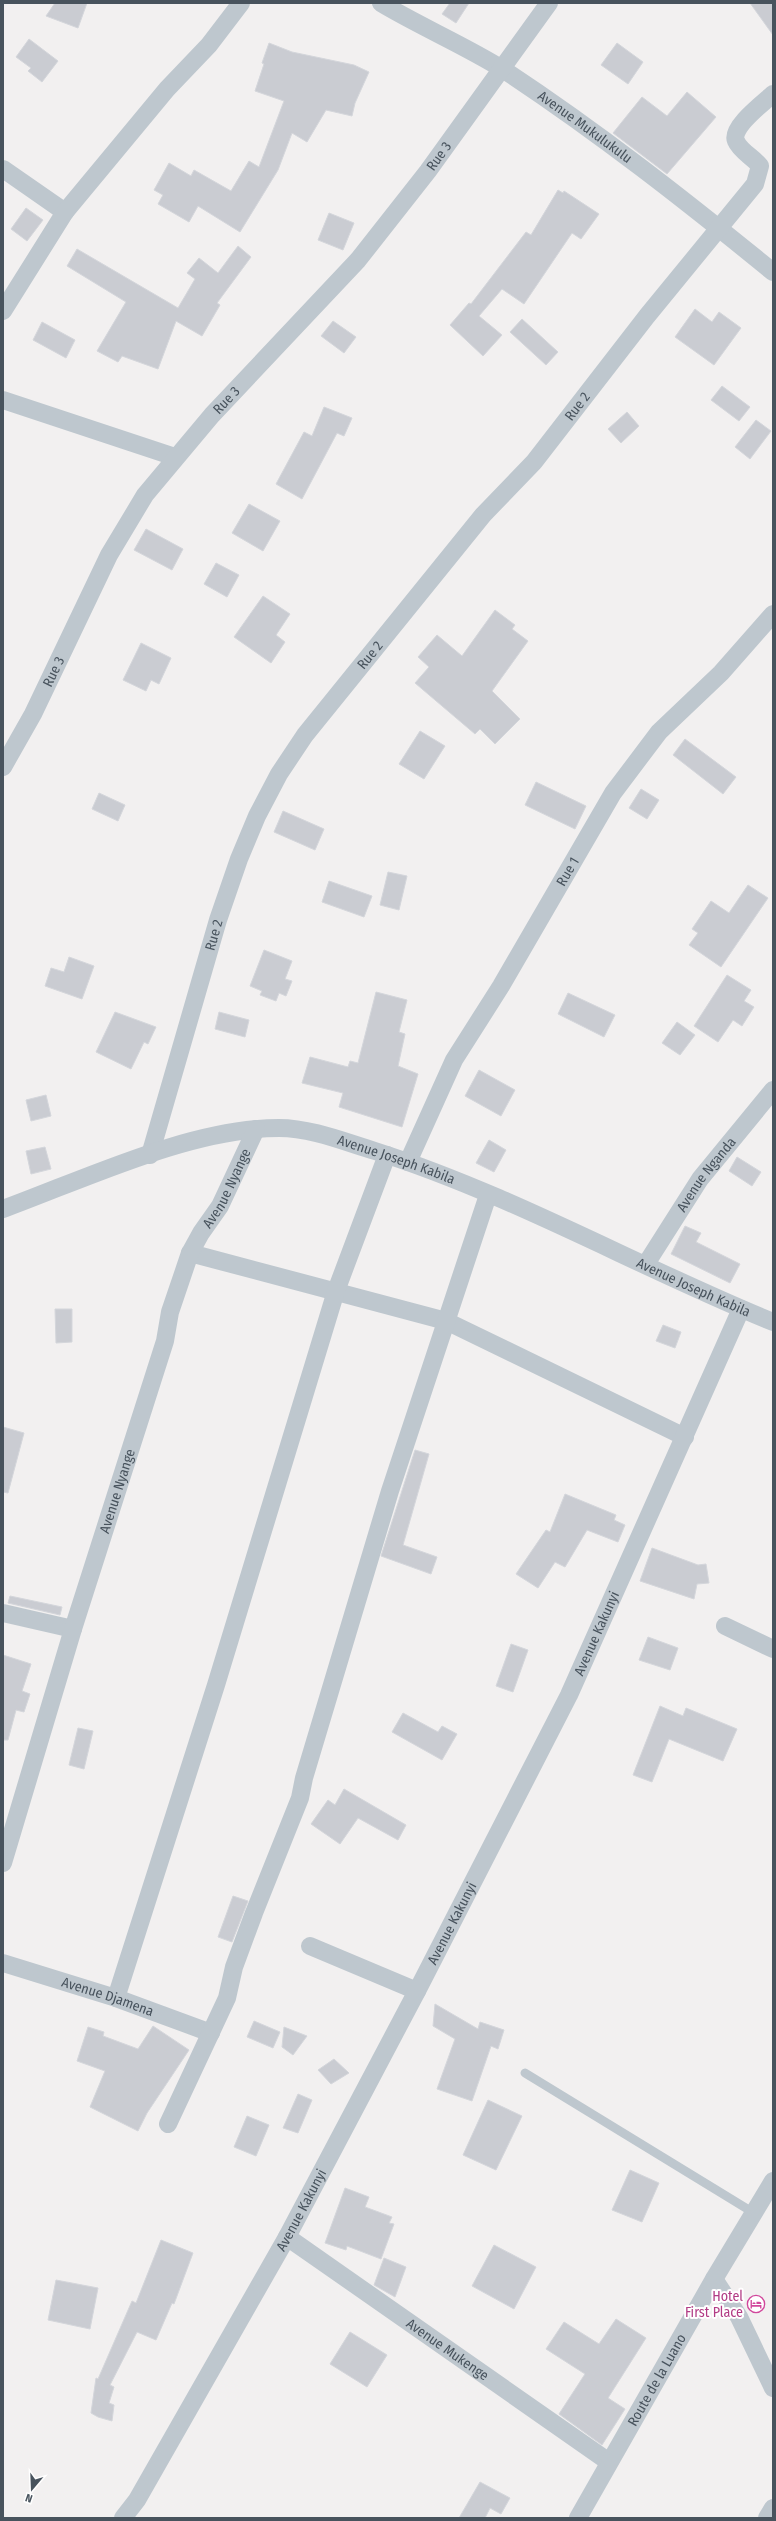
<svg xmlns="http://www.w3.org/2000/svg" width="776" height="2521" font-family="'Fira Sans Condensed',sans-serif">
<rect width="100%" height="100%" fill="#f2f0f0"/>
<!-- building -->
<path fill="#caccd2" stroke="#d4d6db" d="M55,3H87L78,28L46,16Z
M450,3H469L456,23L442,14Z
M750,3H773V35Z
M29,39L58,61L42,82L28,71L31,68L16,57Z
M269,43L292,52L354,65L369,72L355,103L352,116L326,110L307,142L292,133L278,170L240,232L198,206L189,222L158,204L163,195L154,190L169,163L191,176L194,170L231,191L249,161L259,167L284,101L255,91L264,64L262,63Z
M617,43L643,62L628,84L601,65Z
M687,92L716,117L667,174L613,133L642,97L667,116Z
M558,190L563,193L564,191L599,214L581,239L572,233L524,304L502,289L479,316L502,335L483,356L450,325L469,303L471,304L526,232L531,235Z
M26,208L43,220L27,241L11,229Z
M329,213L354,223L343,250L318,240Z
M238,246L251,257L217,303L220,305L202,336L176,321L158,369L122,356L118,362L97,351L126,302L67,266L77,249L178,308L195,279L187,273L199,258L218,273Z
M695,309L712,322L719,312L741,328L714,365L675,337Z
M522,319L558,352L546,365L510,332Z
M333,321L356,337L344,353L321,336Z
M42,322L75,340L66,358L33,340Z
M722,386L750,407L739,421L711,400Z
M324,407L352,418L344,436L337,433L302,499L276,484L304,432L312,436Z
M627,412L639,426L621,443L608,429Z
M756,420L771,431L750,459L735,447Z
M249,504L280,521L263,551L232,533Z
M146,529L183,549L172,570L134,550Z
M216,563L239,575L227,597L204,584Z
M263,596L290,614L276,635L285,642L271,663L234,637Z
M495,610L515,625L512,629L528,641L492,691L520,719L495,744L480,729L475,734L415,683L429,667L418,657L437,635L462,656Z
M141,643L171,658L159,684L151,680L146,691L123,680Z
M420,731L445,746L424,779L399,764Z
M685,739L736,777L723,794L673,755Z
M536,782L586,806L575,829L525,805Z
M641,789L659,800L647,819L629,808Z
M99,793L125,805L118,821L92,809Z
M283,811L324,829L315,850L274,832Z
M388,872L407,876L399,910L380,905Z
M329,881L372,896L364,917L322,902Z
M748,885L768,898L721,967L689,945L698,933L692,929L711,901L729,913Z
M264,950L292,961L285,979L292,981L286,996L279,993L276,1001L260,995L262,991L250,986Z
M69,957L94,966L82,999L45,986L51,968L64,972Z
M727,975L751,990L744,1001L754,1007L742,1026L733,1020L718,1042L694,1026Z
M376,992L407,1000L399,1032L405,1034L398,1066L418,1074L402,1127L339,1107L343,1093L302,1083L310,1057L348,1067L350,1061L358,1063Z
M568,993L615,1015L604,1037L558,1014Z
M115,1012L156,1027L148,1044L144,1042L131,1069L96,1052Z
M219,1012L249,1020L245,1037L215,1029Z
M677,1022L695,1035L680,1055L662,1043Z
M479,1070L515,1090L501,1116L465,1096Z
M46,1095L51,1116L31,1121L26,1100Z
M489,1140L506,1150L494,1172L476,1163Z
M45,1147L51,1169L31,1174L26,1151Z
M737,1157L761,1172L752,1186L729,1171Z
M685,1226L701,1233L696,1242L740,1264L730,1283L671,1254Z
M55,1309H72V1342L56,1343Z
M663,1325L681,1332L675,1348L656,1341Z
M3,1427L24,1433L8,1493L3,1492Z
M415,1450L429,1454L403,1545L437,1557L431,1574L381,1556Z
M565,1494L616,1515L614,1520L625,1525L618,1542L587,1530L565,1567L555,1562L538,1588L516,1574L546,1530L550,1532Z
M652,1548L698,1565L706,1564L709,1583L697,1584L694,1599L640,1581Z
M10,1596L62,1607L60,1615L8,1603Z
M648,1637L678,1648L670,1670L639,1660Z
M511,1644L528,1650L513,1692L496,1686Z
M3,1655L31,1664L22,1691L30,1694L24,1712L16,1710L8,1740H3Z
M660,1706L683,1716L686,1708L737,1729L723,1761L669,1739L652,1782L633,1775Z
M403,1713L438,1732L442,1726L457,1734L442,1760L392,1732Z
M78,1728L93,1731L84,1769L69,1765Z
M344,1789L406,1825L398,1840L358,1818L340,1844L311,1824L328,1800L335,1805Z
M233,1896L248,1901L232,1942L218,1937Z
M435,2004L478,2029L480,2022L504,2030L498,2049L491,2046L472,2101L437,2089L455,2039L433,2026Z
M254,2021L280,2032L273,2048L247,2037Z
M153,2026L189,2050L147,2113L138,2131L90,2107L105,2071L77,2061L88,2027L104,2032L103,2036L138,2049Z
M284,2027L307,2036L293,2055L282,2047Z
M334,2059L349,2073L331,2084L318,2070Z
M298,2094L312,2100L298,2133L283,2128Z
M488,2100L522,2116L496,2170L463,2155Z
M247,2116L269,2125L256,2156L234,2147Z
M630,2170L659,2183L642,2222L612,2210Z
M345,2188L369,2197L365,2207L392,2217L389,2223L394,2224L381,2259L347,2246L346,2250L325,2243Z
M161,2240L193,2253L174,2304L172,2303L156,2340L137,2332L110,2385L114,2387L109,2403L114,2405L112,2421L98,2417L91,2413L96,2378L98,2379L132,2301L136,2303Z
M494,2245L536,2267L514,2309L472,2286Z
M384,2258L406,2267L395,2297L374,2285Z
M56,2280L98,2288L90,2329L48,2320Z
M616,2319L646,2338L608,2398L625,2409L602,2445L559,2414L585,2374L546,2349L564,2322L599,2344Z
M350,2332L387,2355L367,2387L330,2364Z
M480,2482L510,2498L501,2514L490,2508L485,2518H459Z"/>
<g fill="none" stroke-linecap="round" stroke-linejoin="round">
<!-- service -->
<path stroke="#bec7ce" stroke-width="9" d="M525,2073L754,2213"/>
<!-- minor -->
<g stroke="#bec7ce" stroke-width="18">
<path id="s1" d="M381,3C421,27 464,45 504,70C598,132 686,201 773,272"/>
<path d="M3,169L65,212"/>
<path d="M3,311L65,212L167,89L209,45L241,3"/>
<path d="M3,400L175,457"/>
<path id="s2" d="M3,767L33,714L109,555L145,495L212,415L358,260L428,171L549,3"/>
<path id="s3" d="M150,1155L218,920L239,859L257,816L279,774L305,735L483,515L534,462L647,316L755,184L760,166C754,158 740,151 736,141C730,128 763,103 773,94"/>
<path id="s4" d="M408,1162L454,1060L501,986L613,793L659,732L721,673L773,614"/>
<path id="s5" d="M3,1209C85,1179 191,1128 279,1128C311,1128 345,1142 375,1151C513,1195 640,1268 773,1322"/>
<path d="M190,1253L446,1321L685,1437"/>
<path id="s6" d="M646,1264L700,1179L773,1090"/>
<path d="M3,1613L73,1629"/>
<path d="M725,1626L773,1649"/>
<path id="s7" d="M3,1863L73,1629L165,1341L170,1312L190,1253L201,1233L220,1206L256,1129"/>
<path d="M310,1946L417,1991"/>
<path id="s8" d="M3,1963L116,1998L211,2033"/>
<path d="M116,1998L216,1685L336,1291L387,1155"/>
<path d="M168,2124L227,1998L234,1967L254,1913L300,1798L304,1778L390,1491L488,1195"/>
<path id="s9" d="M287,2237L609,2462"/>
<path d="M714,2279L739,2317L773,2388"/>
<path id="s10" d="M123,2518L137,2500L287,2237L417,1991L569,1695L741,1309"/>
<path id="s11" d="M578,2518L714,2279L773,2181"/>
<path d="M767,2518L773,2508"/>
</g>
</g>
<!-- icons -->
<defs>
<symbol id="hotel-ring" viewBox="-11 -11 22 22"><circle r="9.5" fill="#fff" stroke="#d1479c" stroke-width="1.5"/><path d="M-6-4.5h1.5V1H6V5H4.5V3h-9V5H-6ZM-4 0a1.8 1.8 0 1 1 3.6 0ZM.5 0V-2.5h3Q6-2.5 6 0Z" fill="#d1479c"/></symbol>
</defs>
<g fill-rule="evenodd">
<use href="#hotel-ring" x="746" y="2294" width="20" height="20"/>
</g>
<g text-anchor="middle" stroke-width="4" stroke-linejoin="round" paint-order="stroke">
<!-- street labels -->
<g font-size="14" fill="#48535d" stroke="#fff">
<text dy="5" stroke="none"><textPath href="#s1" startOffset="239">Avenue Mukulukulu</textPath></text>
<text dy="5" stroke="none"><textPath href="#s2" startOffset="756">Rue 3</textPath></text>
<text dy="5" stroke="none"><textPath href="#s2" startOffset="432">Rue 3</textPath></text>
<text dy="5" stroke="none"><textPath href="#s3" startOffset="877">Rue 2</textPath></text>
<text dy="5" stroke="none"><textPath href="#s3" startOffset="553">Rue 2</textPath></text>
<text dy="5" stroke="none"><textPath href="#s2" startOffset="108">Rue 3</textPath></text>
<text dy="5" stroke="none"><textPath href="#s4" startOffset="332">Rue 1</textPath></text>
<text dy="5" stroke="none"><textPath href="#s3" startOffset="229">Rue 2</textPath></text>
<text dy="5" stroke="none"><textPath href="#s5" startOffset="411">Avenue Joseph Kabila</textPath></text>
<text dy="5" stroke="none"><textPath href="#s6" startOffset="108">Avenue Nganda</textPath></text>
<text dy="5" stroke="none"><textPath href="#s7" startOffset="713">Avenue Nyange</textPath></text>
<text dy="5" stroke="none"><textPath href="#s5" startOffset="735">Avenue Joseph Kabila</textPath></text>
<text dy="5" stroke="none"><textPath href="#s7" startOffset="389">Avenue Nyange</textPath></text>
<text dy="5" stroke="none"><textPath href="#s10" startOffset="1004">Avenue Kakunyi</textPath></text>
<text dy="5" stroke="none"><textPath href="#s10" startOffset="680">Avenue Kakunyi</textPath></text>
<text dy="5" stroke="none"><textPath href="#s8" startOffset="110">Avenue Djamena</textPath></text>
<text dy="5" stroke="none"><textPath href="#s10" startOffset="356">Avenue Kakunyi</textPath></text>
<text dy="5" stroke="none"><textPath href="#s9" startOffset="196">Avenue Mukenge</textPath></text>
<text dy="5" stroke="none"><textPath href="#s11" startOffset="159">Route de la Luano</textPath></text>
</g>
<!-- hotel labels -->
<g font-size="14" fill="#b23c85" stroke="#fff" text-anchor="end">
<text x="743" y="2301">Hotel<tspan x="743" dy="16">First Place</tspan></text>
</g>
</g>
<!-- border -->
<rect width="776" height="2521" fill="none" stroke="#48535d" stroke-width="8"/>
<!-- north arrow -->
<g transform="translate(32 2489) rotate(199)" stroke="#ffffff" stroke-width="3" paint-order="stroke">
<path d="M0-3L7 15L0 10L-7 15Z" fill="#48535d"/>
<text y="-6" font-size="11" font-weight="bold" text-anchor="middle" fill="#48535d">N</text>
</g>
</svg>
